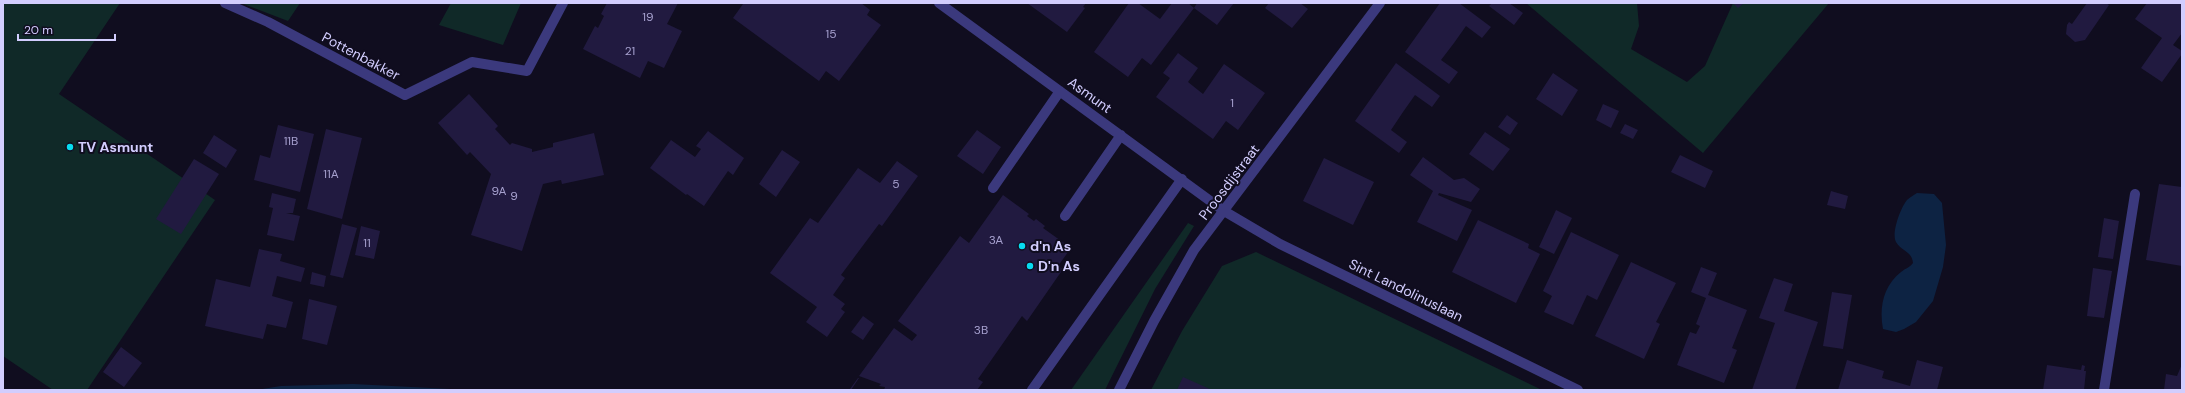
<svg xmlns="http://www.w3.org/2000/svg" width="2185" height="393" font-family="'DM Sans',sans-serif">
<rect width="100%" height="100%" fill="#100d1f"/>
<!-- green -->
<path fill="#102928" d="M3,3H120L59,94L215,200L87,390H53L3,356Z
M241,3H300L288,21Z
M451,3H521L503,45L439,25Z
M1526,3H1637L1639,26L1631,49L1687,82L1705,66L1733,3H1829L1703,153Z
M1188,223L1194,226L1155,289L1105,390H1071Z
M1256,252L1542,390H1151L1182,331L1222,266Z"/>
<!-- water -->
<path fill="#0d2343" d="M1917,193L1934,194L1942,203L1946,245L1943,267L1933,301L1916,322L1904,329L1896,332L1883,329C1879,308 1883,286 1901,272C1906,268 1909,268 1913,263C1912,251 1901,251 1896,242C1891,233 1901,207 1907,200C1910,197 1914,195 1917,193Z
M353,384L470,390H256L281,386Z"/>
<!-- building -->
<path fill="#211a40" d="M607,3H678L667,24L682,31L664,68L648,61L640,78L583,49L595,26L598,28L604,16L601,14Z
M742,3H861L870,10L867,15L881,25L839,81L826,71L819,81L733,18L743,4Z
M1027,3H1086L1083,7L1085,8L1067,32Z
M1129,3H1138L1160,19L1172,3H1188L1194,8L1151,65L1142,58L1128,77L1094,52Z
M1197,3H1234L1217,25L1194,8Z
M1269,3H1300L1308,9L1292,28L1265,8Z
M1440,3H1459L1491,27L1482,38L1466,26L1454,43L1441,60L1458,72L1449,84L1405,52Z
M1492,3H1509L1523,13L1514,25L1489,6Z
M1733,3H1744L1738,8Z
M2087,3H2106L2109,5L2085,40L2075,42L2066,34L2067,25L2069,22L2072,24Z
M2147,3H2182V33L2173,45L2182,51V54L2162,82L2141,68L2162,38L2135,19Z
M1178,53L1198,68L1188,82L1203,94L1224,64L1265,93L1238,130L1226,121L1213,139L1156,97L1170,78L1163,73Z
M1396,63L1440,96L1432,107L1415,95L1403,112L1391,130L1407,142L1399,153L1355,121Z
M1553,73L1578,90L1562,116L1536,99Z
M469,94L498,126L495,129L510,145L512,143L532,149V152L553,147V143L594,133L604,175L562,184L561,180L543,184L522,251L471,235L491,174L470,152L467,155L438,123Z
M1603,104L1619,111L1611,128L1596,120Z
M1507,115L1518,123L1510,135L1498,127Z
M1625,124L1638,130L1633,139L1620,133Z
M278,125L314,134L300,192L254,180L260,155L270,158Z
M326,129L362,138L342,219L307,209Z
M977,130L1001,147L983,174L957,156Z
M708,131L744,158L733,175L728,171L704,206L687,194L686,195L650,168L671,140L695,157L701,149L696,146Z
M1485,132L1510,149L1493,171L1469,154Z
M214,135L237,150L226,168L203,153Z
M782,150L800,162L776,197L759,184Z
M1680,155L1713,171L1705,188L1671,172Z
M1423,157L1454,180L1464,178L1480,189L1471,202L1439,193L1438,195L1472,210L1457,241L1417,222L1433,191L1410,175Z
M1324,158L1374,182L1353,225L1303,201Z
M194,159L219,174L181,234L156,219Z
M897,161L918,176L882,226L879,224L841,275L845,278L833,295L845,304L841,309L845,312L827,337L806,322L817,307L770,273L810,218L818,223L858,168L880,183Z
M2159,184L2182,187V266L2146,260Z
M1831,191L1848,196L1845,209L1827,205Z
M272,193L296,199L293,213H286L300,216L294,241L267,235L273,208L269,207Z
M1003,195L1029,214L1027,216L1034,221L1036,219L1045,226L1043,228L1071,248L1058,266L1063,269L1027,321L1022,316L978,379L983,382L977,390H884L885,387L879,386L881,384L859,376L894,328L912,341L917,335L898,321L960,236L969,243Z
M1556,210L1572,218L1554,254L1539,247Z
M2104,218L2119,221L2113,259L2098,257Z
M1478,220L1529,244L1528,248L1540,254L1516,303L1452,272Z
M342,224L357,228L343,278L330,275Z
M361,226L380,231L374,259L355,255Z
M1571,232L1619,255L1597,300L1587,295L1573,325L1544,312L1552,296L1543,291Z
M259,249L282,254L280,261L305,268L301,282L277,276L272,296L293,302L286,328L267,324L263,339L205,326L216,279L250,287Z
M1631,262L1676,283L1656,322L1660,324L1644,359L1595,336Z
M1701,267L1717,273L1708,295L1747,310L1732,348L1737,350L1724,383L1677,365L1690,332L1696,334L1700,326L1696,324L1706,298L1691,292Z
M2093,268L2112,271L2104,318L2087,316Z
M312,272L326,276L324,287L310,284Z
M1774,278L1793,284L1784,311L1818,322L1795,390H1752L1775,323L1759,318Z
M1832,292L1852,295L1843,349L1823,346Z
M309,299L337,306L327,345L302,339Z
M863,316L874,324L863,340L851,332Z
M121,347L142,363L124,387L103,372Z
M1847,360L1884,371L1882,378L1910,386L1917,360L1943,367L1937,390H1838Z
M2182,364V390H2164L2166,374L2177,376Z
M2047,365L2081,370L2082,365L2085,366L2084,371H2086L2084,390H2043Z
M1183,377L1212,390H1177Z
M858,378H859L851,390L850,389Z"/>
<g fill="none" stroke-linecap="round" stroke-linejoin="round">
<!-- minor -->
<path stroke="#3b397d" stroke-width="10" d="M225,3L268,22L405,95L472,62L527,71L563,3
M939,3L1224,211L1280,244L1578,390
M993,188L1060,91
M1065,216L1121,135
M1032,390L1182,179
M1119,390L1154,321L1194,250L1380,3
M2104,390L2135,194"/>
</g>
<!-- markers -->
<g fill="#07dbf0" stroke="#100d1f" stroke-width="1.5">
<circle cx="70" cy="147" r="4"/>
<circle cx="1022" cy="246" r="4"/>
<circle cx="1030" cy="266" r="4"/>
</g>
<g text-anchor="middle" stroke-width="4" stroke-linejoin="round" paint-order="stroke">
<!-- number labels -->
<g font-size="12" fill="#a6a0ce">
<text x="648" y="21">19</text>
<text x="831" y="38">15</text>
<text x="630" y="55">21</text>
<text x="1232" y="107">1</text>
<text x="291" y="145">11B</text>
<text x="331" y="178">11A</text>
<text x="896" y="188">5</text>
<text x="499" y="195">9A</text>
<text x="514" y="200">9</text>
<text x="996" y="244">3A</text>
<text x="367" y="247">11</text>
<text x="981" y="334">3B</text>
</g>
<!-- street labels -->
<g font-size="14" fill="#d2cdfe" stroke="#100d1f">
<text transform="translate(361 56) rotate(28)" y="5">Pottenbakker</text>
<text transform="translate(1090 95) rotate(36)" y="5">Asmunt</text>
<text transform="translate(1229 182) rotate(-53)" y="5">Proosdijstraat</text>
<text transform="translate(1406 290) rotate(26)" y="5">Sint Landolinuslaan</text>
</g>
<!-- poi labels -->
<g font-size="14" font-weight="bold" fill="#d2cdfe" stroke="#100d1f" text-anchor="start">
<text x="78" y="152">TV Asmunt</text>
<text x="1030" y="251">d'n As</text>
<text x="1038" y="271">D'n As</text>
</g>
</g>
<!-- border -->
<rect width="2185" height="393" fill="none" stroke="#d2cdfe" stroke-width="8"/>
<!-- scale -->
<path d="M18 34v6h97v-6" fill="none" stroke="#d2cdfe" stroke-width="2"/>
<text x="24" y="34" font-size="12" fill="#d2cdfe" stroke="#100d1f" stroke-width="3" paint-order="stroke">20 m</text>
</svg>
